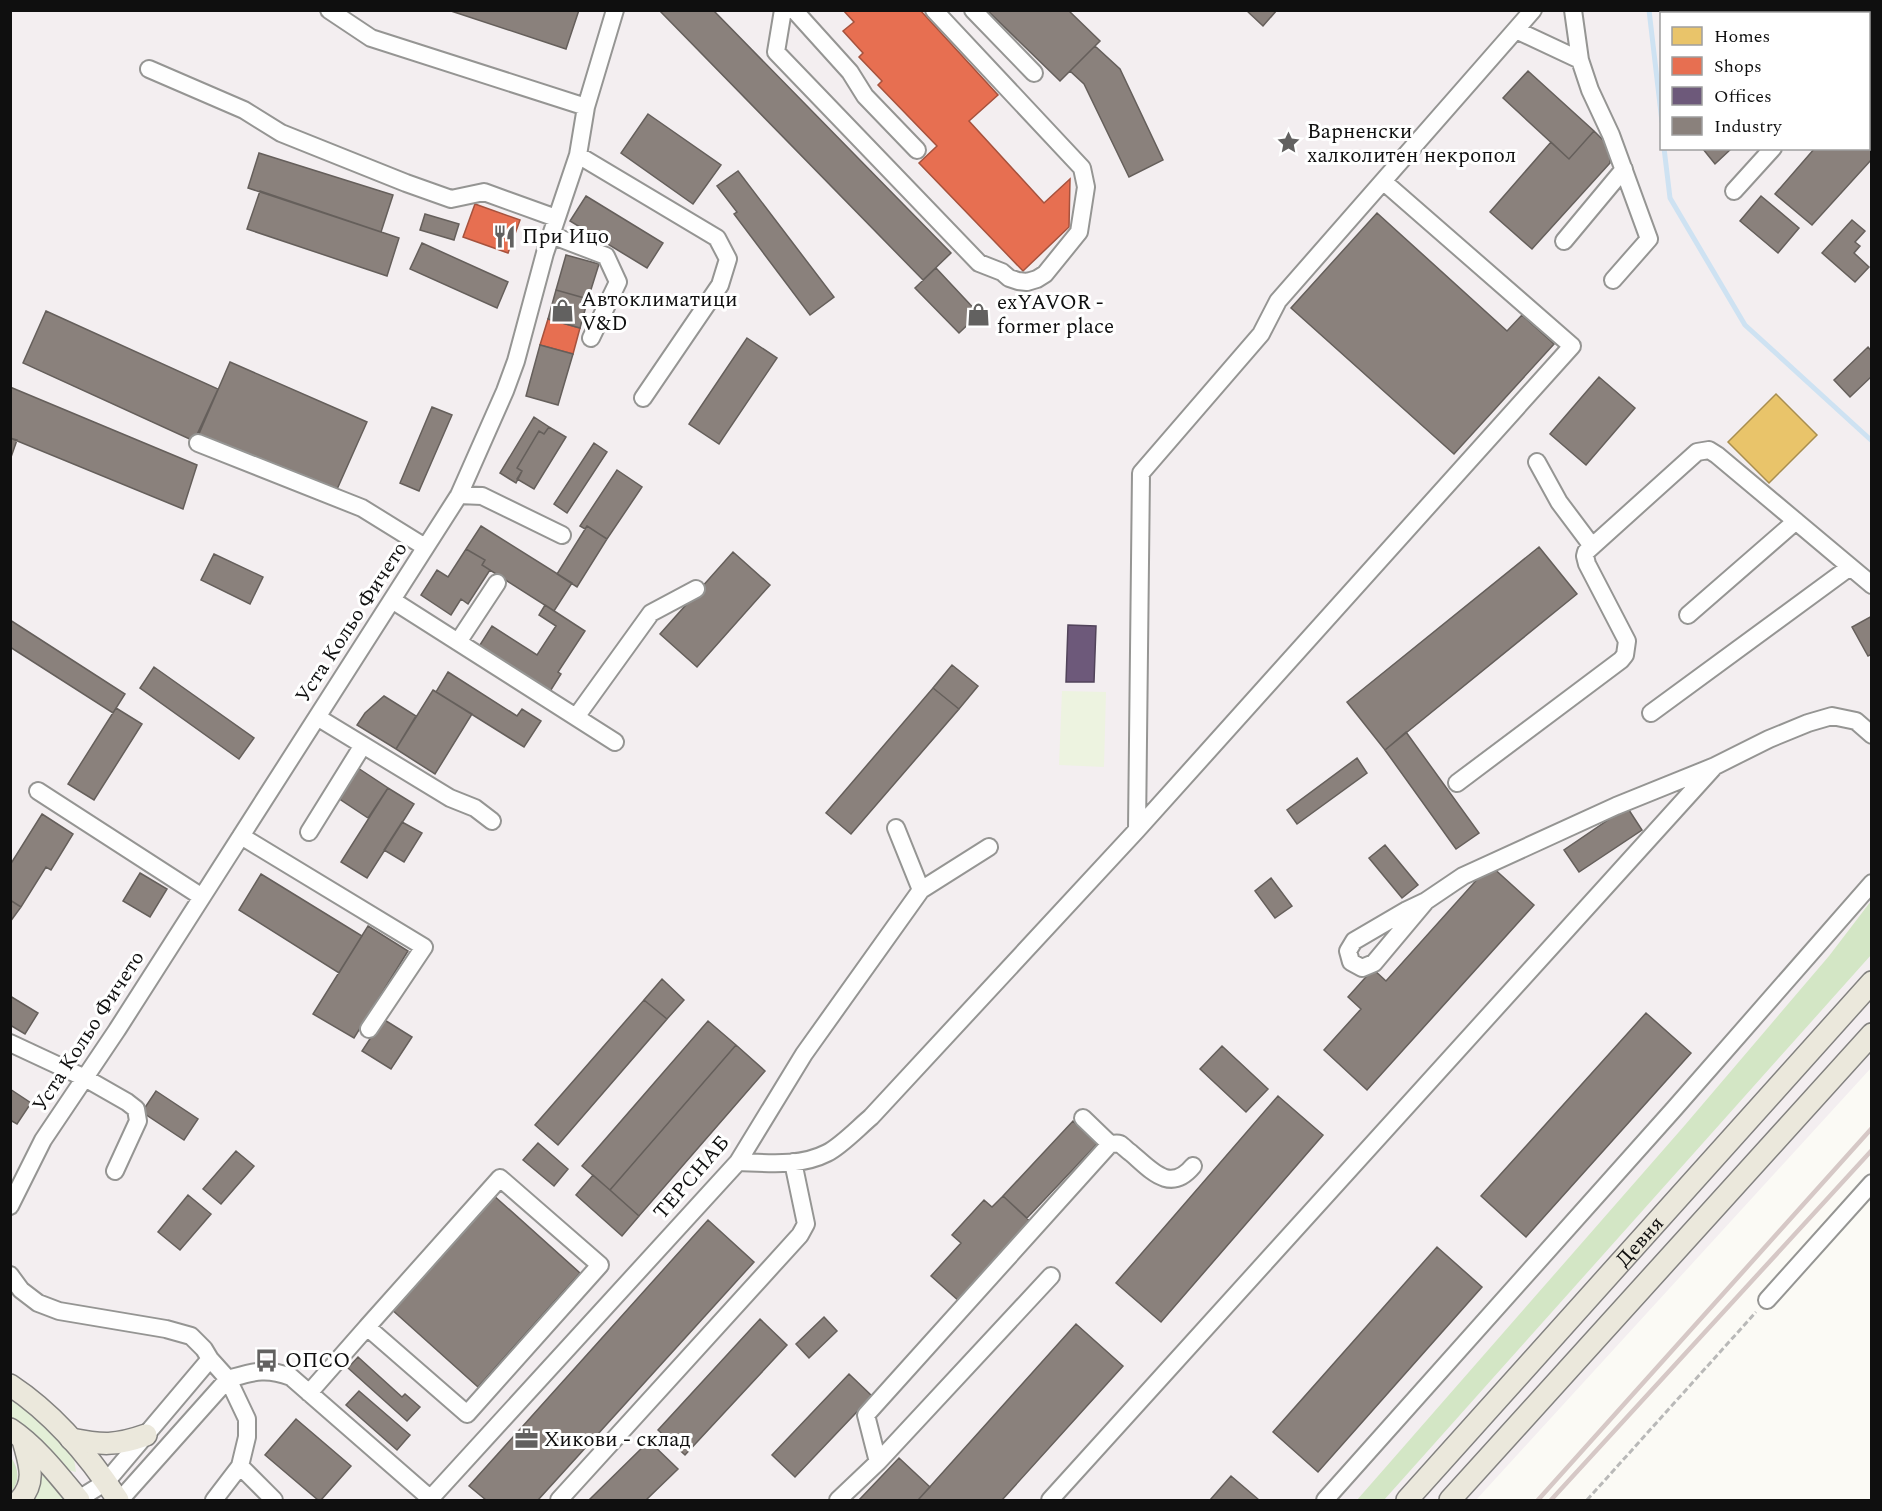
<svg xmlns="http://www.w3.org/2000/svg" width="1882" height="1511" font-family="Spectral,serif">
<rect width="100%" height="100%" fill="#fbfaf5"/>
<!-- industrial -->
<path fill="#f3eef0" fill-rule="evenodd" d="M10,11H1871V1068L1476,1500H11ZM1662,14H1868V148H1662Z"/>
<!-- green -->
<path fill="#e3efd7" d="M10,1385L71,1439L76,1472L50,1466L11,1429Z
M29,1463L55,1487L65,1500H20Z"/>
<!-- forest -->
<path fill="#d3e6c5" d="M1871,901V955L1384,1500H1357L1685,1125L1829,956Z
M11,1457C19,1469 20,1481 11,1492Z"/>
<!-- pitch -->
<path fill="#edf3e0" d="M1062,691L1106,692L1104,767L1059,765Z"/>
<!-- homes -->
<path fill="#e9c46a" stroke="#a88e4f" stroke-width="1.5" d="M1776,394L1817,435L1769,483L1728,442Z"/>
<!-- shops -->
<path fill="#e76f51" stroke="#a6523d" stroke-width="1.5" d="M843,10H920L998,95L969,121L1044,203L1070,179L1069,227L1023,271L919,163L937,146L878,85L882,81L859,57L863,53L843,31L854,22Z
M475,204L520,220L508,253L463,237Z
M548,319L580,328L573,354L540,345Z"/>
<!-- offices -->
<path fill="#6d597a" stroke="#51435a" stroke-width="1.5" d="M1068,625L1096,626L1094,682H1066Z"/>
<!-- industry -->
<path fill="#8a817c" stroke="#655f5b" stroke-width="1.5" d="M448,10H579L566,49Z
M659,10H713L951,253L923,280Z
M987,10H1068L1100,41L1060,81Z
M1246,10H1277L1263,26Z
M1801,10H1851L1848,14H1804Z
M1095,46L1120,69L1163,160L1129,177L1084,84L1070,71Z
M1528,71L1594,131L1569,159L1503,98Z
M1872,87V159L1812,225L1775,194L1815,148H1868V90Z
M648,114L721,165L693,204L621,153Z
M1594,131L1610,147V163L1532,249L1490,212L1551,142L1569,159Z
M1704,148H1732L1715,164L1703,149Z
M259,153L393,195L381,232L248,188Z
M738,171L834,297L810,315L734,214L737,212L717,186Z
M260,191L399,238L387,276L247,229Z
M586,196L663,243L647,268L570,221Z
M1761,196L1799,228L1778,253L1740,221Z
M1377,213L1507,331L1522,315L1554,344L1454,454L1291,308Z
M425,214L459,224L454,240L420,230Z
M1852,220L1865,231L1855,242L1860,246L1854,253L1869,267L1855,282L1822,253Z
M422,243L508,282L497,308L410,269Z
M566,255L599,264L588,299L556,290Z
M936,268L979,314L959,333L915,288Z
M556,290L588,299L580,328L548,319Z
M46,311L218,389L194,441L23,363Z
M747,338L777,358L719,444L689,424Z
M540,345L573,354L558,405L526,396Z
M1868,347L1872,352V376L1850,397L1834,380Z
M230,362L367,422L334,496L198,436Z
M1599,377L1635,408L1586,465L1550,434Z
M10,387L197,465L183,509L10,438Z
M432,407L452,415L419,491L400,483Z
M534,417L549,427L544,434L539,431L517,468L522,471L516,483L500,473Z
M549,427L566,437L534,489L517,479L522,471L517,468L539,431L544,434Z
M10,438L17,440L10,460Z
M594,443L607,452L567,513L554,504Z
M617,470L642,487L607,539L587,526L585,529L580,526Z
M481,526L572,583L554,611L482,565L485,560L466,549Z
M587,526L607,539L577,587L557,574Z
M1539,547L1577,594L1385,750L1347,702Z
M466,549L485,560L482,565L490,570L468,604L461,599L451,615L421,595L437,570L448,577Z
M733,552L770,585L697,667L660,634Z
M214,554L263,577L250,604L201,580Z
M545,605L585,631L558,672L561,674L549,693L478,648L492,626L537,655L556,626L539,615Z
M1872,616V654L1868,656L1852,627Z
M10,620L125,694L113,713L10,647Z
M952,665L978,686L959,709L933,688Z
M154,667L254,738L239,759L140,688Z
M448,672L517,716L522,709L541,721L524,747L436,692Z
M933,688L959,709L851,834L826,813Z
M433,690L472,714L435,774L396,749Z
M384,696L416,716L396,749L357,725L365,713Z
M116,708L142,724L94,800L68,784Z
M1406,732L1479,833L1456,849L1385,750Z
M1357,758L1367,773L1297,824L1287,810Z
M358,768L388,788L368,818L338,798Z
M388,788L414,804L367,878L341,862Z
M1627,807L1642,830L1579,872L1564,850Z
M42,814L73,834L51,870L46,867L21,907L10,900V865Z
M402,822L422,833L404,862L384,850Z
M1385,845L1418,885L1402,898L1369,858Z
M1490,865L1534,905L1367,1090L1324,1050L1361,1009L1348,997L1373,969L1386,981Z
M140,873L167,889L150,917L123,901Z
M261,874L362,936L339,973L239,910Z
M1271,878L1292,906L1275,918L1255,891Z
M10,900L21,907L10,922Z
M368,926L408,951L354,1038L313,1014Z
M662,979L684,1000L667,1019L644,1000Z
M10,996L38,1013L25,1034L10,1025Z
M644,1000L667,1019L558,1145L535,1125Z
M1646,1013L1691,1053L1526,1237L1481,1196Z
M383,1019L412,1037L391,1069L362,1051Z
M708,1021L736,1045L610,1190L582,1166Z
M736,1045L765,1071L639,1216L610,1190Z
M1222,1046L1268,1089L1246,1112L1200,1069Z
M10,1089L31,1103L17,1124L10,1120Z
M156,1091L198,1119L184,1140L142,1112Z
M1278,1096L1323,1135L1161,1322L1116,1283Z
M1073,1121L1097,1144L1027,1218L1003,1196Z
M538,1143L568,1169L554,1186L523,1160Z
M236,1151L254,1166L221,1204L203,1189Z
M593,1175L639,1216L622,1236L576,1195Z
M492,1194L580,1273L478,1387L390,1308Z
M188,1195L211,1214L180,1250L158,1232Z
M1003,1196L1032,1223L960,1302L931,1276L961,1243L952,1235L984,1200L992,1207Z
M708,1220L754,1262L538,1500H486L469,1486Z
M1437,1247L1482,1287L1318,1472L1273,1432Z
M824,1317L837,1331L809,1358L796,1344Z
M760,1319L787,1345L685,1455L658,1430Z
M1076,1324L1123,1366L1002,1500H918Z
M358,1357L402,1397L405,1394L420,1407L407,1421L348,1368Z
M849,1374L872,1396L795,1477L772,1455Z
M359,1391L410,1435L397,1450L346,1405Z
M296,1419L351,1466L321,1500H318L265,1455Z
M649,1441L678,1469L646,1500H589Z
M899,1458L930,1487L918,1500H859Z
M1231,1476L1259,1500H1210Z"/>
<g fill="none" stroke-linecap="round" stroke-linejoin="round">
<!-- stream -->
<path stroke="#cee2f2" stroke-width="5" d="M1649,10L1662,122
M1664,148L1670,198L1745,325L1872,441"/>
<defs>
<path id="minor" d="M329,10L371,38L586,107
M783,10L776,52L979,263L1002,272L1009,278L1018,281L1027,282L1037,279L1045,274L1079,232L1086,187L1082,168L934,10
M794,10L850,72L865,96L917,150
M973,10L1034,73
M1573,10L1580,60L1590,90L1611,135L1649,239L1613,280
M1516,30L1580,60
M1868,44L1872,41
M149,69L244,110L281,133L406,183L451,199L484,192L556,218
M578,155L717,238L728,259L720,285L643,398
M1734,191L1773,148
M551,235L606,256L618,282L591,338
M1564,241L1624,169
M198,443L362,508L425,547
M1537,462L1559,502L1592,546
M459,495L482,496L562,535
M392,600L615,742
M1688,615L1796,521
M458,642L497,583
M1651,713L1850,567
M317,717L450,798L475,808L492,821
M576,717L651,613L696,589
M1457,783L1621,660L1625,655L1627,641L1587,564L1585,556L1586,552L1697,452L1709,450L1717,455L1872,585
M38,791L202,897
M896,828L921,890
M1137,830L1141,473L1261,334L1278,301L1533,10
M309,832L363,745
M241,836L424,947L369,1029
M1426,901L1374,963L1362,968L1351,962L1348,951L1354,941L1407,910L1426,901L1463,876L1616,806L1715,766L1769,739L1808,723L1832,716L1856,721L1872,735
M10,1043L85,1078L127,1102L136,1109L138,1121L115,1171
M1110,1144C1114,1144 1117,1143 1120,1144C1123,1146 1128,1151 1131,1153C1151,1170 1170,1194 1193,1166
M738,1162C767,1163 800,1167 827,1153C841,1146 858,1128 871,1117L1137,830L1572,346L1384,182
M10,1206L43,1140L117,1030L459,495L505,391L516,361L545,253L578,155L586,107L615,10
M10,1275L21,1290L38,1303L59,1311L166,1329L191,1336L204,1349L210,1359L228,1379L247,1419V1437L240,1466L214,1500
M1767,1300L1872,1183
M228,1379C253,1372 265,1367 291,1377L432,1500
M309,1393L367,1327L467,1414L600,1265L500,1178L367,1327
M878,1462L1051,1276
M240,1466L274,1500
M430,1499L738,1162L804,1054L921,890L989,847
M77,1500L106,1482L210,1359
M120,1500L228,1379
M559,1500L800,1235L806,1224L793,1162
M838,1500L878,1462L866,1415L1110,1144L1083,1118
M1050,1500L1715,766
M1325,1500L1674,1109L1872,883"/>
<g id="major">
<path d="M10,1385C54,1414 90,1457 118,1500"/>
<path d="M10,1429C37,1447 59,1476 79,1500"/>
<path d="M71,1439C102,1445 115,1446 146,1435"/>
<path d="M20,1500C37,1481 29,1463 23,1440"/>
<path id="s1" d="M1407,1500L1872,982"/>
<path d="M1450,1500L1872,1034"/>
</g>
</defs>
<!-- minor casing -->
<use href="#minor" stroke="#959593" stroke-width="20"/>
<!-- major casing -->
<use href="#major" stroke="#838280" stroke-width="24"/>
<!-- path -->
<path stroke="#b9b9b8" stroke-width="3" stroke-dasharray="6 3" stroke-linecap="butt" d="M1587,1500L1756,1312"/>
<!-- minor -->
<use href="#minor" stroke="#fefefe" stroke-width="16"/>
<!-- major -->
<use href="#major" stroke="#ebe8dc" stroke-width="21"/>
<!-- rail -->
<path stroke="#d6c8c6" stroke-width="4.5" d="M1538,1500L1872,1128
M1551,1500L1872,1150"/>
</g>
<!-- icons -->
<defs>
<symbol id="sight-bare" viewBox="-9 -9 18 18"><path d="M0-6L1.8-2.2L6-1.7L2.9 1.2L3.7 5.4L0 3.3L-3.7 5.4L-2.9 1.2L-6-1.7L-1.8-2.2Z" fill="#626160" stroke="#fff" stroke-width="2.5" paint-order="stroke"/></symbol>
<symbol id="restaurant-bare" viewBox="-9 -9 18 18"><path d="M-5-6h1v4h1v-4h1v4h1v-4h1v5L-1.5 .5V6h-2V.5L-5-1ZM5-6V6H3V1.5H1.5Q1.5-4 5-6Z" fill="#626160" stroke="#fff" stroke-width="2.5" paint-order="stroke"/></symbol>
<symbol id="shop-bare" viewBox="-9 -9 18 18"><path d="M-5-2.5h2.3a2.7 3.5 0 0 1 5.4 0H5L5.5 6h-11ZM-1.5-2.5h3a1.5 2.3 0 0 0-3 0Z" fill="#626160" stroke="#fff" stroke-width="2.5" paint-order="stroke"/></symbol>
<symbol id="bus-bare" viewBox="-9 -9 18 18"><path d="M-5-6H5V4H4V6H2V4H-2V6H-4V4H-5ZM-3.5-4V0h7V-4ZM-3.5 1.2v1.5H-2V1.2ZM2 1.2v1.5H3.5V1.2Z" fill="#626160" stroke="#fff" stroke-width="2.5" paint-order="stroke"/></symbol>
<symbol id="office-bare" viewBox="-9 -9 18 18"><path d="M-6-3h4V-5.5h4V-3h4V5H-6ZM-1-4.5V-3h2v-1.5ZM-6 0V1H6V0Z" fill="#626160" stroke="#fff" stroke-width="2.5" paint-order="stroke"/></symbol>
</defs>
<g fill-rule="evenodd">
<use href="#sight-bare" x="1272" y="126" width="33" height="33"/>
<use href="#restaurant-bare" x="488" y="220" width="33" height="33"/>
<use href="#shop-bare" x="546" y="294" width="33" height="33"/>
<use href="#shop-bare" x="962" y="298" width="33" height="33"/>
<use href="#bus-bare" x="250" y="1344" width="33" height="33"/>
<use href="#office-bare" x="510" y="1422" width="33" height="33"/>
</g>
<g text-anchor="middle" stroke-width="6" stroke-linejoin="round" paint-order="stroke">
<!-- poi labels -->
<g font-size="21" fill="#0f0f0f" stroke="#fff" text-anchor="start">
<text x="1307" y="138">Варненски<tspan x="1307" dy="24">халколитен некропол</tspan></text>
<text x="522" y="243">При Ицо</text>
<text x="581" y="306">Автоклиматици<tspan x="581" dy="24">V&amp;D</tspan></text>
<text x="997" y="309">exYAVOR -<tspan x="997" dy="24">former place</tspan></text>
<text x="285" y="1367">ОПСО</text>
<text x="544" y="1446">Хикови - склад</text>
</g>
<!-- street labels -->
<g font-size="21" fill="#0f0f0f" stroke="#fff">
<text transform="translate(351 622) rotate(-57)" y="7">Уста Кольо Фичето</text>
<text transform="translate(88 1031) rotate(-57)" y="7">Уста Кольо Фичето</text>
<text transform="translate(691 1177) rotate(-49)" y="7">ТЕРСНАБ</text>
<text dy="7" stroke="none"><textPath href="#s1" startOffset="348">Девня</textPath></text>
</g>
</g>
<!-- border -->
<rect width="1882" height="1511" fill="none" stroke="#0f0f0f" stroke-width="24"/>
<!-- legend -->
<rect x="1660" y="12" width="210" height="138" fill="#ffffff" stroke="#9f9f9f" stroke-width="1.5"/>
<rect x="1672" y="27" width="30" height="18" fill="#e9c46a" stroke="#9f9f9f" stroke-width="1.5"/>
<text x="1714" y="42" font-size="18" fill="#0f0f0f">Homes</text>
<rect x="1672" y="57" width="30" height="18" fill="#e76f51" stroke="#9f9f9f" stroke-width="1.5"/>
<text x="1714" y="72" font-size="18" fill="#0f0f0f">Shops</text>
<rect x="1672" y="87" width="30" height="18" fill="#6d597a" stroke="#9f9f9f" stroke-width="1.5"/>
<text x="1714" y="102" font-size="18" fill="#0f0f0f">Offices</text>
<rect x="1672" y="117" width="30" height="18" fill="#8a817c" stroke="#9f9f9f" stroke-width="1.5"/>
<text x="1714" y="132" font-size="18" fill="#0f0f0f">Industry</text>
</svg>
